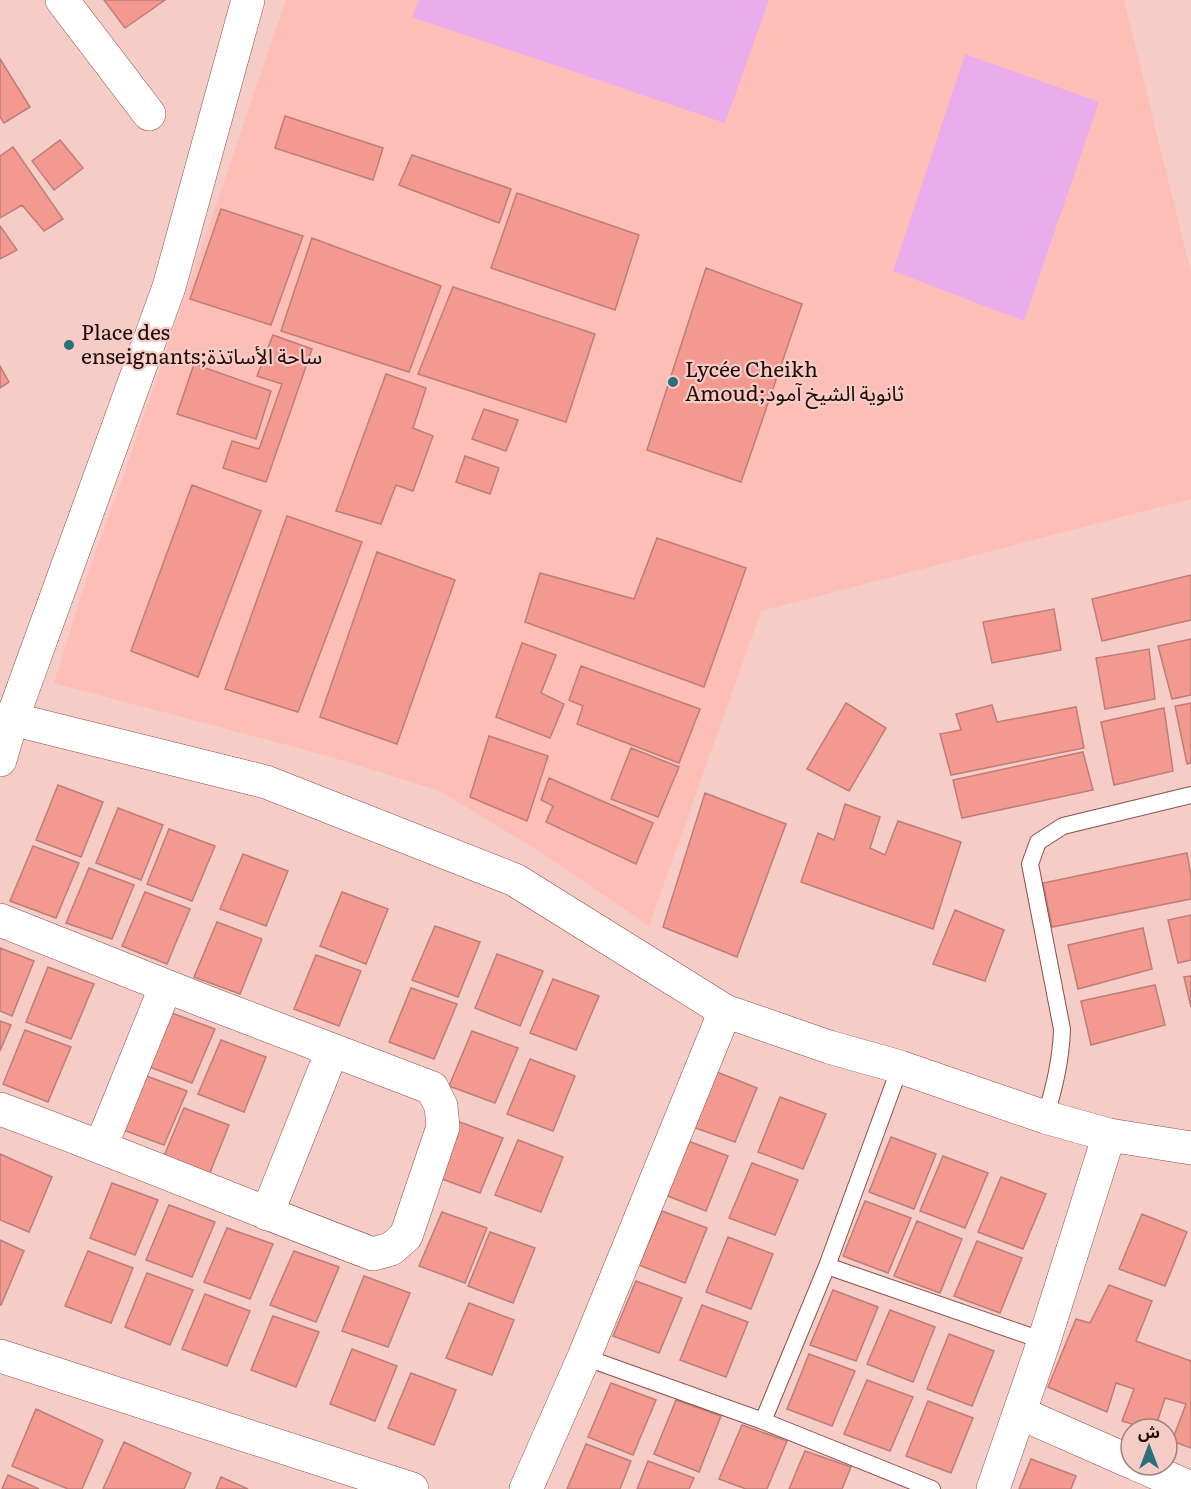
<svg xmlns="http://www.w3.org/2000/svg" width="1191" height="1489" font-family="Literata,'Noto Sans Arabic',serif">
<rect width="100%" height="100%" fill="#f6ccc7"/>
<!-- built -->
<path fill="#fcbeb7" d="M286,0H1124L1191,274V499L761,611L649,926L544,854L440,791L328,756L54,683L93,558L122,480Z"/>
<!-- green -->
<path fill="#e9adeb" d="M419,0H769L725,123L412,17Z
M965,54L1099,102L1024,321L893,271Z"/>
<!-- building -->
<path fill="#f39990" stroke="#be7e78" stroke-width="1.5" d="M104,0H165L125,28Z
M0,59L30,107L4,123L0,117Z
M285,116L383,148L373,180L275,148Z
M60,140L83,168L54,190L32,161Z
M13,147L63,219L44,231L22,205L0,218V156Z
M412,155L511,189L499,223L399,185Z
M517,193L639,235L615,310L491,268Z
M221,209L303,236L271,325L190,299Z
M0,226L17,250L0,259Z
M312,238L441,286L409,372L281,331Z
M706,268L802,304L741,482L647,450Z
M453,287L595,334L566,422L418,374Z
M273,335L312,349L266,482L223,468L232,441L259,449L282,384L257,376Z
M194,364L271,391L256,439L177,414Z
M0,366L9,382L0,388Z
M386,374L426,388L413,428L433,436L413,491L396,485L381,524L336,511Z
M484,409L518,420L506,451L472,439Z
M465,456L499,468L490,494L456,482Z
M192,485L261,511L198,677L131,651Z
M287,516L362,542L298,712L225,689Z
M657,538L746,568L704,687L525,622L540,573L634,599Z
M377,552L455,580L397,744L320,717Z
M1191,575V620L1102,641L1092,599Z
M1054,609L1061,650L992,663L983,622Z
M1191,639V695L1172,699L1158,646Z
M522,643L556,655L541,693L564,704L550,738L496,717Z
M1149,649L1155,699L1105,709L1096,658Z
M581,666L700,709L679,763L577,724L583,706L569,700Z
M846,703L886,728L849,791L807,769Z
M1191,703V763L1187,764L1175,706Z
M992,705L997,722L1076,707L1084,748L951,775L940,734L961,730L956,714Z
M1164,708L1173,771L1114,785L1101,722Z
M489,736L548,756L527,821L470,797Z
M631,748L679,767L658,817L611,799Z
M1083,752L1093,790L962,818L953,780Z
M549,778L653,823L636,864L546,822L553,806L541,800Z
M58,785L103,802L81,857L36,840Z
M705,793L786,824L737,957L663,927Z
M845,804L880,817L870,848L885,855L898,821L961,842L933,929L801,882L818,833L834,840Z
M118,808L163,825L141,880L96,863Z
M169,829L215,846L192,901L147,884Z
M33,846L79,863L56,918L10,901Z
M1187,853L1191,876V899L1052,927L1043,883Z
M243,854L288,871L266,926L220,909Z
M89,868L134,885L112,939L66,923Z
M145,892L190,909L167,964L122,946Z
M342,892L388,909L366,964L320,946Z
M955,910L1004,930L985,981L933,964Z
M1191,915V960L1178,963L1168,920Z
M217,922L262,939L240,994L194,977Z
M435,926L480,942L458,997L412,980Z
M1143,928L1152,969L1078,989L1068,945Z
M0,948L34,961L12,1016L0,1011Z
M497,954L543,971L520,1026L475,1008Z
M316,955L361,971L339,1026L294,1009Z
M48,967L94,984L71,1039L26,1022Z
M1191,976V1007L1184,977Z
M553,979L599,996L576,1050L530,1033Z
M1155,985L1165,1025L1091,1045L1081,1001Z
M411,988L457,1004L434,1059L389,1042Z
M169,1012L215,1029L192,1083L147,1066Z
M0,1021L11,1025L0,1051Z
M25,1030L71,1047L48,1102L3,1084Z
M472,1031L518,1048L495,1103L449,1086Z
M221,1040L266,1057L244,1112L198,1094Z
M530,1059L575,1076L553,1131L507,1114Z
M712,1070L757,1088L735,1142L690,1126Z
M141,1074L187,1091L164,1145L118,1128Z
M780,1097L826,1114L803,1169L758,1152Z
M184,1108L229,1125L207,1180L161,1163Z
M457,1121L503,1138L480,1193L434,1176Z
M891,1137L936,1154L914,1209L869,1192Z
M683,1139L728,1156L706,1211L660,1193Z
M518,1140L563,1157L541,1212L495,1195Z
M0,1154L52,1177L29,1232L0,1220Z
M943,1156L988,1173L965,1228L920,1211Z
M752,1163L798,1180L775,1235L729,1218Z
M1001,1177L1046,1194L1023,1249L978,1232Z
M112,1183L158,1200L135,1255L90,1238Z
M865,1201L911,1218L888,1273L843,1256Z
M169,1205L215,1222L192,1277L146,1260Z
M662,1211L707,1228L685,1283L639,1265Z
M442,1212L487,1228L465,1283L419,1266Z
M1142,1214L1187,1232L1165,1286L1119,1269Z
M917,1221L962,1239L940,1293L894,1276Z
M227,1228L273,1244L250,1299L204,1282Z
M490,1232L535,1248L513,1303L468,1286Z
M728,1237L773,1254L751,1309L706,1292Z
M0,1240L24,1251L1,1305H0Z
M977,1241L1022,1258L1000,1313L954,1296Z
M88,1251L133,1268L111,1323L65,1306Z
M294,1251L339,1267L316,1322L270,1305Z
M147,1273L193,1290L170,1345L125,1327Z
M364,1276L410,1293L388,1347L342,1331Z
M636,1281L682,1298L659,1353L613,1336Z
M1109,1285L1152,1301L1136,1341L1191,1361V1448L1172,1441L1186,1404L1165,1398L1155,1429H1148L1122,1421L1134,1389L1116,1383L1107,1412L1048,1387L1076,1319L1090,1323Z
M833,1290L878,1307L856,1361L810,1345Z
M205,1294L250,1311L227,1366L182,1349Z
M469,1303L514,1320L492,1375L446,1358Z
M702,1305L748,1322L726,1377L680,1360Z
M890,1310L935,1327L913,1382L867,1364Z
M273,1316L319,1332L296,1387L251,1370Z
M949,1334L994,1351L972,1406L927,1389Z
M352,1349L397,1366L375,1421L330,1404Z
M809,1354L855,1371L832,1426L787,1409Z
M411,1373L456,1390L434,1445L388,1428Z
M867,1380L913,1397L890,1451L844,1434Z
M611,1383L656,1400L633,1455L588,1437Z
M676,1400L721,1416L699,1472L654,1454Z
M928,1401L973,1418L951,1473L906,1456Z
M36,1409L103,1440L82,1489H68L12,1466Z
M742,1425L787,1441L767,1489H746L719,1479Z
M124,1442L191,1473L184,1489H103Z
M586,1444L631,1461L620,1489H567Z
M805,1451L851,1467L842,1489H789Z
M1031,1459L1076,1476L1071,1489H1019Z
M648,1461L694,1478L689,1489H637Z
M8,1475L39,1489H2Z
M221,1477L248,1489H216Z"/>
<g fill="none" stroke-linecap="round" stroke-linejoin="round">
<defs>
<path id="lane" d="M1045,1117C1055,1087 1061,1061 1062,1029L1030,864L1038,842L1063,826L1191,795
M827,1266L1044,1341
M584,1357L763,1421L932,1489
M763,1421L827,1266L900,1067"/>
<path id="street" d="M62,0L149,114
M0,760L12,719L169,287L248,0
M0,920L209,1003L432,1088L441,1106L443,1127L406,1236L391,1249L373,1254C248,1207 125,1155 0,1109
M101,1146L166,986
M267,1214L332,1051
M0,1356L412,1489
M1020,1413L1131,1462
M1138,1465L1191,1488
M526,1489L584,1357L725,1011
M993,1489L1044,1341L1109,1135"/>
<path id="secondary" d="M0,719H12L266,782L515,880L725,1011L829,1047L900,1067L1045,1117L1109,1135L1191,1148"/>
</defs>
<!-- lane casing -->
<use href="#lane" stroke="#8a4f4a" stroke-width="18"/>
<!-- street casing -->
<use href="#street" stroke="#8a4f4a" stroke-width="34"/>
<!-- secondary casing -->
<use href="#secondary" stroke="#8a4f4a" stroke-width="34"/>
<!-- lane -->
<use href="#lane" stroke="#fff" stroke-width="16"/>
<!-- street -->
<use href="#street" stroke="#fff" stroke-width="33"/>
<!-- secondary -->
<use href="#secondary" stroke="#fff" stroke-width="33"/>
</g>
<!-- markers -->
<g fill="#287179" stroke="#f6ccc7" stroke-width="2">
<circle cx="69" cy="345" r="6"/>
<circle cx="673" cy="382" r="6"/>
</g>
<g text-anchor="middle" stroke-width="4.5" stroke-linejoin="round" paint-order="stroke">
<!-- poi labels -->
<g font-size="21" fill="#220a09" stroke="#f6ccc7" text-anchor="start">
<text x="81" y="340">Place des<tspan x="81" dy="24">enseignants;ساحة الأساتذة</tspan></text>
<text x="685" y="377">Lycée Cheikh<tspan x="685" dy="24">Amoud;ثانوية الشيخ آمود</tspan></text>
</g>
</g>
<!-- north arrow -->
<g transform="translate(1149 1447)"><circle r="28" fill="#f6ccc7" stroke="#a17e7b" stroke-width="1.5"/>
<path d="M0-4.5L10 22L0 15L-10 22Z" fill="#287179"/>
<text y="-9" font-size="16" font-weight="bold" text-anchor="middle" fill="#220a09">ش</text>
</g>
</svg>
